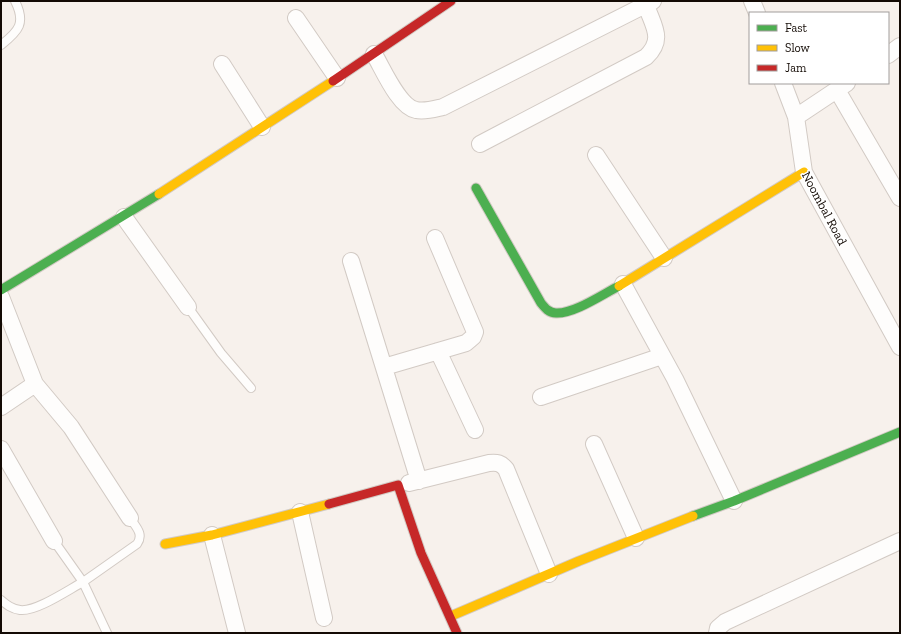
<svg xmlns="http://www.w3.org/2000/svg" width="901" height="634" font-family="'Zilla Slab',serif">
<rect width="100%" height="100%" fill="#f7f1ec"/>
<g fill="none" stroke-linecap="round" stroke-linejoin="round">
<defs>
<path id="lane" d="M1,45C19,31 26,23 15,1
M188,307L221,353L251,388
M54,541L83,582L137,544C144,534 136,527 130,518
M1,600C7,605 12,609 20,610C36,612 68,590 83,582L107,633"/>
<path id="street" d="M752,1L757,13
M296,18L337,78
M374,54C383,69 399,107 416,110C425,112 434,109 443,107L653,1
M888,55L900,46
M222,64L262,127
M783,83L796,117
M847,83L796,117L804,172L900,347
M837,90L900,198
M480,144L646,57C665,39 653,26 646,5
M596,155L664,258
M124,217L188,307
M351,261L419,481
M623,284L675,379L734,501
M1,297L35,384L71,427L130,518
M438,351L475,430
M384,367L466,343L473,337L475,332L435,238
M541,397L662,356
M1,407L35,384
M594,444L636,538
M1,449L54,541
M409,483L489,463C497,462 501,463 506,469L549,574
M300,512L324,618
M212,535L237,633
M717,633L718,628L725,622L900,541"/>
<path id="fast" d="M476,188L541,303C545,308 549,313 556,313C574,314 603,294 619,286
M1,290L159,194
M693,516L734,501L900,432"/>
<path id="slow" d="M159,194L333,81
M619,286L804,172
M165,544L212,535L329,504
M451,616L579,561L693,516"/>
<path id="jam" d="M333,81L451,1
M329,504L398,485L421,553L457,633"/>
</defs>
<!-- lane casing -->
<use href="#lane" stroke="#d2cac4" stroke-width="10"/>
<!-- street casing -->
<use href="#street" stroke="#d2cac4" stroke-width="18"/>
<!-- fast casing -->
<use href="#fast" stroke="#d2cac4" stroke-width="11"/>
<!-- slow casing -->
<use href="#slow" stroke="#d2cac4" stroke-width="11"/>
<!-- jam casing -->
<use href="#jam" stroke="#d2cac4" stroke-width="11"/>
<!-- lane -->
<use href="#lane" stroke="#fefdfc" stroke-width="8"/>
<!-- street -->
<use href="#street" stroke="#fefdfc" stroke-width="16"/>
<!-- fast -->
<use href="#fast" stroke="#4caf50" stroke-width="9"/>
<!-- slow -->
<use href="#slow" stroke="#ffc107" stroke-width="9"/>
<!-- jam -->
<use href="#jam" stroke="#c62828" stroke-width="9"/>
</g>
<g text-anchor="middle" stroke-width="3" stroke-linejoin="round" paint-order="stroke">
<!-- street labels -->
<g font-size="13" fill="#130a04" stroke="#fff">
<text transform="translate(825 208) rotate(62)" y="5">Noombal Road</text>
</g>
</g>
<!-- border -->
<rect width="901" height="634" fill="none" stroke="#130a04" stroke-width="4"/>
<!-- legend -->
<rect x="749" y="12" width="140" height="72" fill="#ffffff" stroke="#a19d9b"/>
<rect x="757" y="25" width="20" height="6" fill="#4caf50" stroke="#a19d9b"/>
<text x="785" y="32" font-size="12" fill="#130a04">Fast</text>
<rect x="757" y="45" width="20" height="6" fill="#ffc107" stroke="#a19d9b"/>
<text x="785" y="52" font-size="12" fill="#130a04">Slow</text>
<rect x="757" y="65" width="20" height="6" fill="#c62828" stroke="#a19d9b"/>
<text x="785" y="72" font-size="12" fill="#130a04">Jam</text>
</svg>
